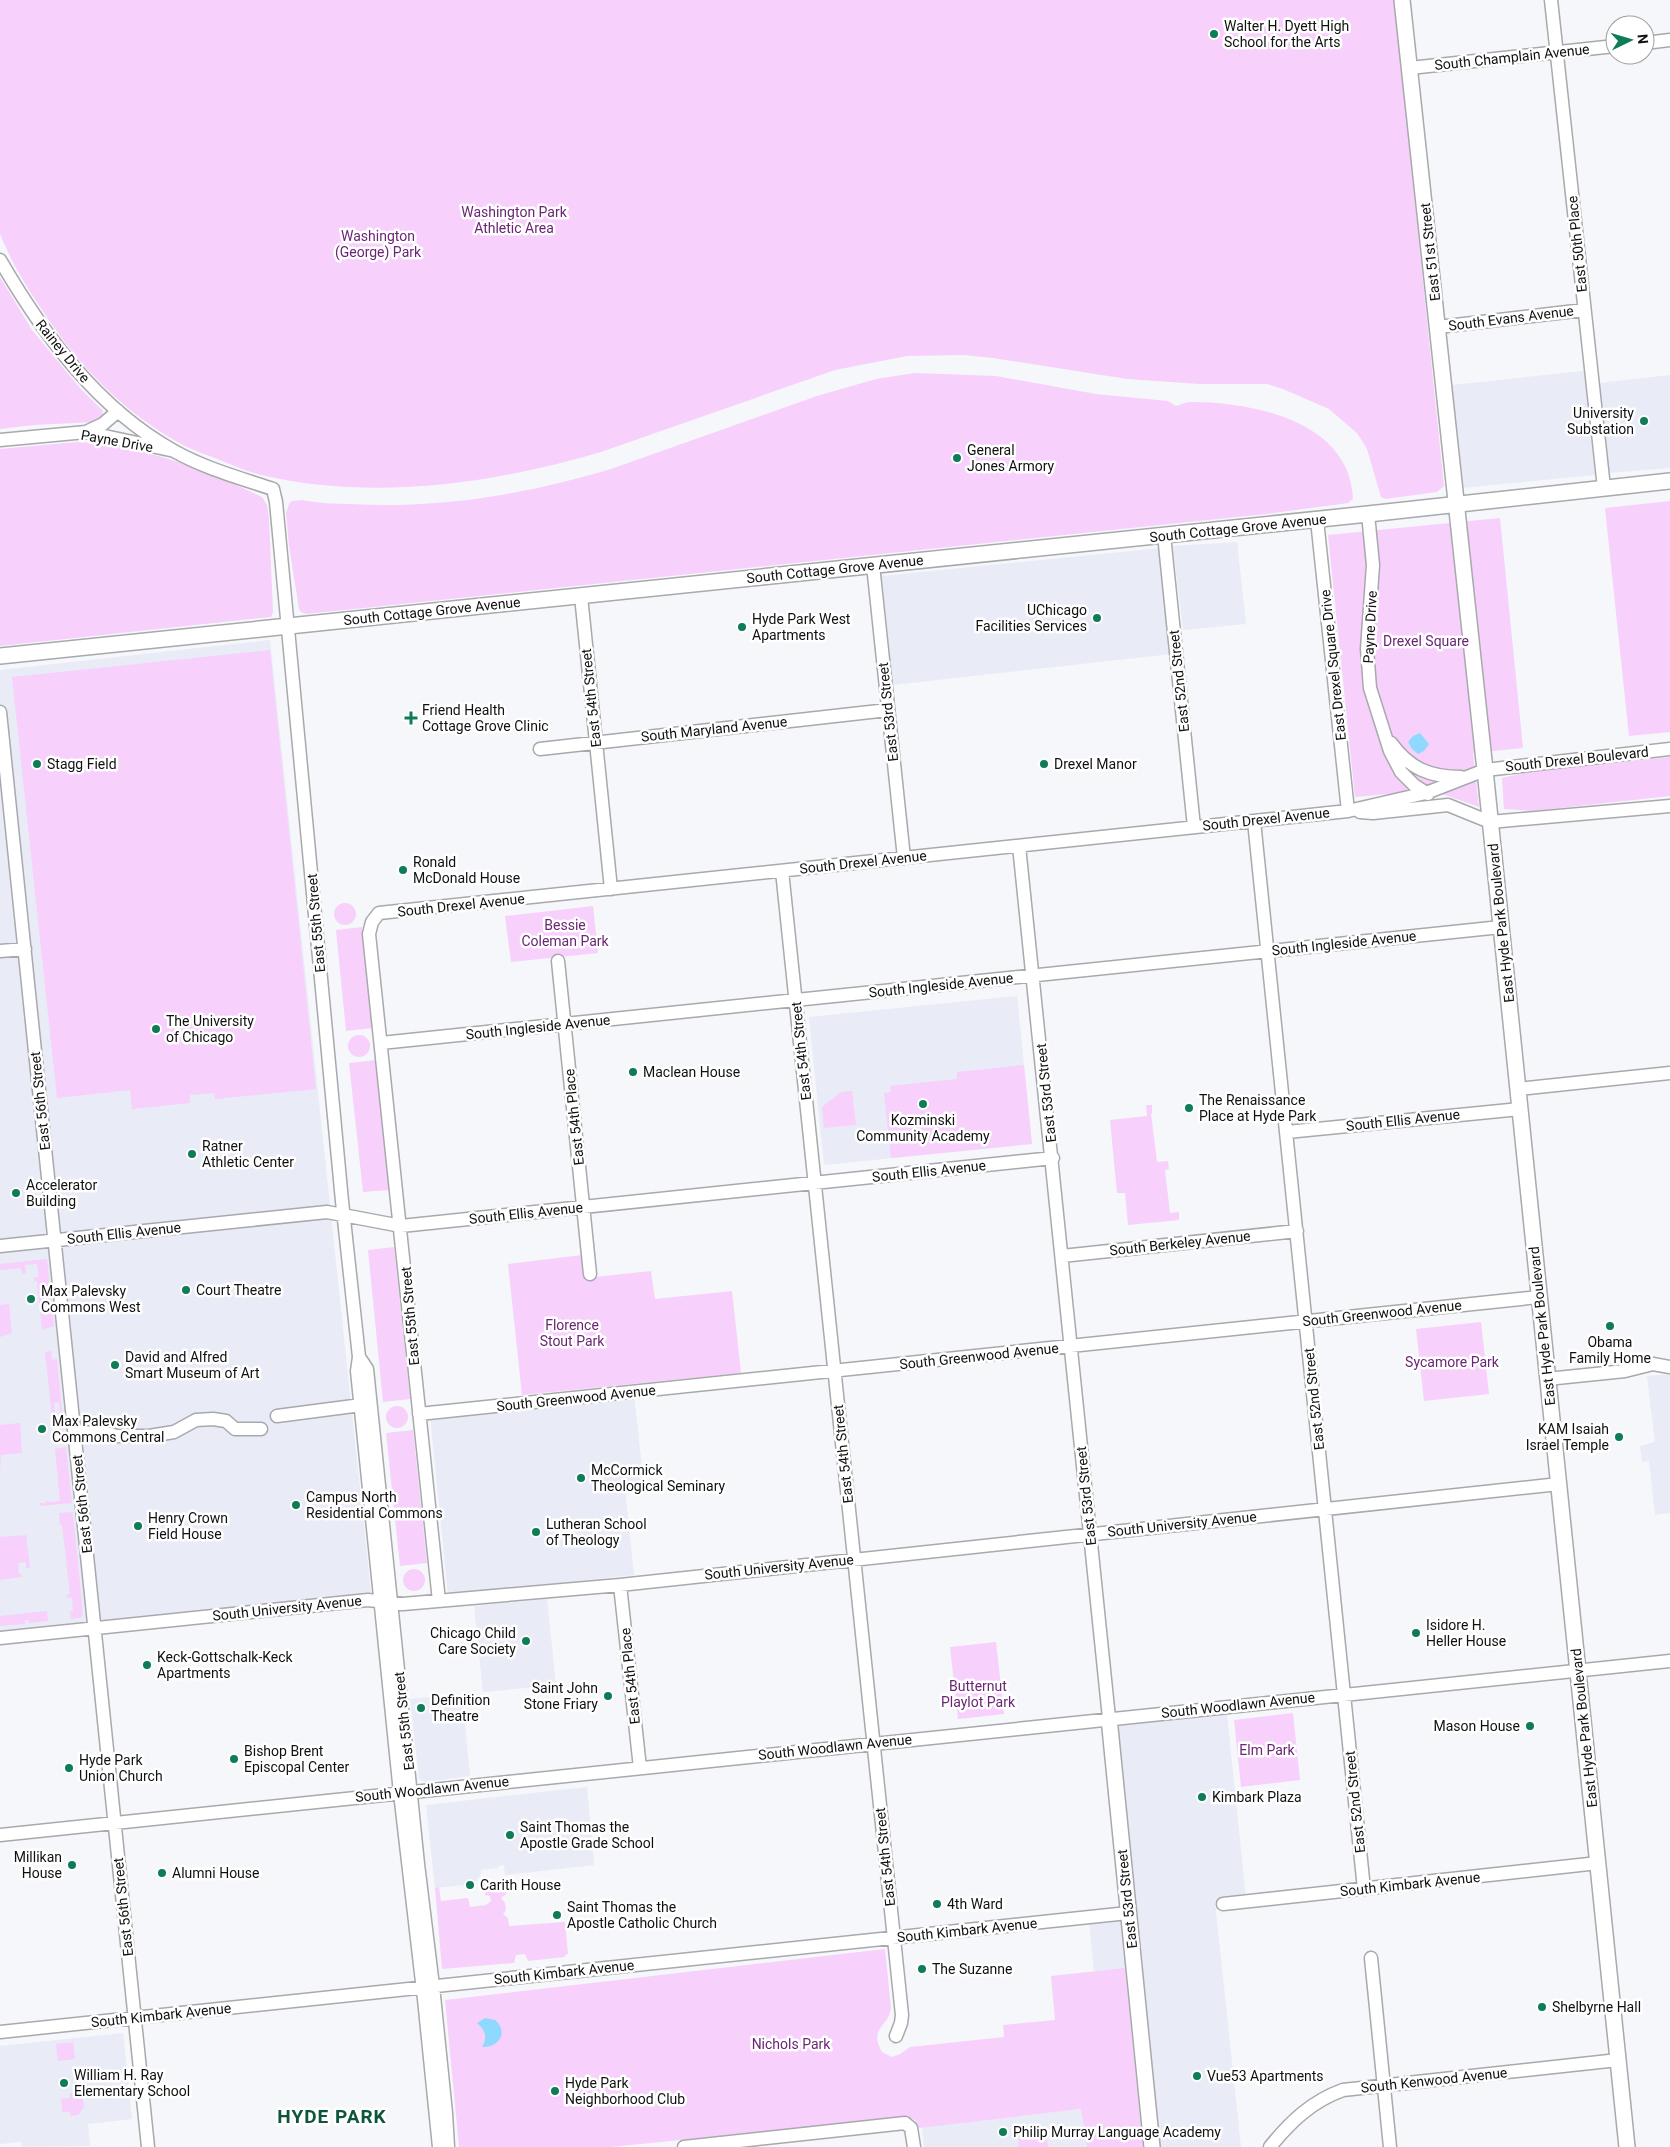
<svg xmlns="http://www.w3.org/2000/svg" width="1670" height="2147" font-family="Roboto,sans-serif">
<rect width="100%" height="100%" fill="#f6f7fa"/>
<!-- built -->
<path fill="#e9ebf6" d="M1584,371L1595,475L1462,488L1452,385Z
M1670,375V468L1609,473L1599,383Z
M1237,542L1246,624L1183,630L1173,546Z
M1160,548L1172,654L893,685L882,576Z
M270,640L371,1592L95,1629L0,1638V670Z
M1017,996L1032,1144L824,1165L809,1017Z
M1670,1374V1513L1655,1515L1649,1461L1642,1462L1640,1446L1655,1442L1647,1376Z
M634,1394L644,1486L625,1489L634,1575L448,1595L430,1416Z
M547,1599L556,1685L483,1692L474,1606Z
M462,1694L470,1776L425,1782L419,1779L410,1699Z
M1227,1714L1246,1899L1215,1902L1241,2147H1143L1125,1969L1094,1972L1089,1920L1126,1917L1107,1727Z
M587,1787L594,1865L505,1875L504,1865L498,1866V1868L481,1870V1874L474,1884L435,1888L426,1805Z
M123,2033L132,2119L88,2124L90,2146L22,2147L21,2142L0,2144V2046Z
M1081,2109L1087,2147H924L922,2127Z"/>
<!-- green -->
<path fill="#f7d0fc" d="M0,0H1394L1444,486L1437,492L1385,499L1381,497L1367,449L1357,433L1329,409L1283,389L1267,384H1200L1127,379L993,358L964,355L907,356L835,370L601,452C492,484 373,501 261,475C245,471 230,464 215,458C204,454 193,450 183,445C131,417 86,374 53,326C33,297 13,267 0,234Z
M0,277L32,330L79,387L103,411L101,419L95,422L34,425L0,429Z
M915,373L996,376L1096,394L1168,401L1176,406C1181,405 1185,402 1190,402C1253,402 1350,421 1353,499L1348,503L1266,514L306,614L301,612L299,609L289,546L286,513L289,504L292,501L302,500C318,503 335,504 351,504C439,509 528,494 611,469L817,396L876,379Z
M77,442C142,445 204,469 262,497L267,505L269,519L273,612L271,617L0,646V449Z
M1670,501V732L1629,736L1605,508Z
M1500,518L1523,748L1473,753L1479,807L1431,790L1355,797L1328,535Z
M270,650L316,1089L215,1099L214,1093L190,1095V1103L132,1109L130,1090L57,1098L12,677Z
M1670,757V796L1533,811L1504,809L1502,778L1532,771Z
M334 914a11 11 0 1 1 22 0a11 11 0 1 1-22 0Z
M593,906L598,953L511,962L505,916Z
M362,927L373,1028L346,1031L336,930Z
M348 1046a11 11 0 1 1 22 0a11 11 0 1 1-22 0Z
M376,1060L389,1190L363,1192L349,1063Z
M1024,1065L1032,1144L891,1158L884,1093L891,1092L890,1086L957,1079V1072Z
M852,1091L856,1125L824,1128L822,1107L841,1092Z
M1146,1105H1152V1113L1151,1114L1157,1162L1168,1161L1169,1169L1165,1170L1170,1213L1179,1212V1220L1128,1225L1125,1193H1117L1110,1120L1147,1116Z
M394,1247L410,1399L383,1402L368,1250Z
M582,1255L585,1278L651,1271L655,1299L732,1291L741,1373L522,1395L508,1264Z
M47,1259L54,1326L42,1330L37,1281H34V1277H39L37,1264L25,1265L26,1273L22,1274L21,1268L0,1270V1264Z
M9,1304L12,1333L0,1337V1305Z
M1481,1322L1489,1394L1424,1401L1416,1329Z
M51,1351L52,1360L57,1359L64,1430H62L59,1402L54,1403L56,1425H53L45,1352Z
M386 1417a11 11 0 1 1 22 0a11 11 0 1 1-22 0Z
M20,1423L22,1453L1,1455L0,1472V1425Z
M413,1430L427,1563L400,1566L386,1433Z
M66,1447L72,1503L40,1506V1503H46V1501L49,1502L60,1501L55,1449Z
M73,1512L83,1614L80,1618L71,1619L70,1611H73L72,1598H67V1594H70L62,1525H60L59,1513Z
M26,1535L30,1568H26V1562L18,1563L19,1574H21L22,1577L0,1580V1537Z
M403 1580a11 11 0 1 1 22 0a11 11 0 1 1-22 0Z
M47,1611L48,1621L29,1623L28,1620H25V1624L0,1626V1616Z
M996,1642L1004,1714L958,1719L950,1647Z
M1293,1713L1300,1780L1241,1787L1234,1720Z
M505,1880L506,1894L501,1898L505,1903L506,1910L503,1914L508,1918L509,1926L565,1922L568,1954L565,1955V1957L528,1961L525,1954L516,1955L514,1963L442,1969L435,1888L439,1887L441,1901L468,1898L470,1907L486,1905L491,1901L490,1896L485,1895L484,1882Z
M885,1949L891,2008C889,2027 868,2027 882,2052L892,2057L900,2054L910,2047L1004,2037L1003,2025L1055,2020L1051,1976L1125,1968L1143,2147H1087L1081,2109L919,2128L915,2120L908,2117L611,2147H459L445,2000Z
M73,2042L75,2059L58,2061L56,2044Z
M82,2092L84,2107L78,2115L70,2116V2112H62L61,2099L70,2098V2093Z
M1047,2136L1048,2147H1019L1018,2139Z"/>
<!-- water -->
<path fill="#90d9fe" d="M1420,733L1429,744L1424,751L1418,754L1412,749L1408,742L1413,736Z
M485,2018L495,2020C509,2032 499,2048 482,2047C488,2037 485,2030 477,2023Z"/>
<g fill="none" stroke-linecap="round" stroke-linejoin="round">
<defs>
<path id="minor" d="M1551,0L1604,488
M1645,43L1670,40
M1410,68L1615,46
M0,260C43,334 97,408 174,451C204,468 240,478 273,489L276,502L342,1201L359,1357L357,1371L400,1793L424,1999L439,2147
M1438,327L1584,310
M86,432L103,424L118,411
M0,440L86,432L170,450
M1368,514L1373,565L1367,649L1370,688L1390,751L1401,772L1414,785L1428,794
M1317,520L1348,811
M1164,535L1194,827
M873,565L904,858
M581,596L611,889
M0,712L148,2147
M1391,743C1410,769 1430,777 1461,777
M540,749L888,710
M1360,812L1373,813L1448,805L1490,822L1670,806
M1254,821L1364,1889
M1019,846L1109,1718
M782,871L902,2015L901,2023L896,2036
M0,951L25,949
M558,961L590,1274
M381,1043L1501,927
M1518,1089L1670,1073
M1287,1132L1520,1109
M0,1246L327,1212L401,1226L1053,1158
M1062,1256L1297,1231
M359,1357L367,1369L418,1864L433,1986L446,2113L448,2147
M1547,1379L1625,1371L1653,1364L1670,1367
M419,1414L1539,1297
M277,1416L369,1404
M75,1433L102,1432L117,1436H149L174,1432L196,1420L213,1419L226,1421L235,1429H261
M620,1585L640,1768
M439,1601L369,934L372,922L379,913L1348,811L1426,793L1485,770L1670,749
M0,1638L368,1600L403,1604L620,1585L1559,1484
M0,1835L1670,1661
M1223,1904L1598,1863
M1371,1958L1390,2147
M0,2032L1128,1913
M684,2147L905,2123L911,2128L914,2147
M1270,2147C1290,2122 1312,2101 1343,2090L1618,2060"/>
<path id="major" d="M1402,0L1485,770L1627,2147
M0,656L1368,514L1670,481
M1109,1718L1152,2147"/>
</defs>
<!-- minor casing -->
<use href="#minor" stroke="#a8a9ac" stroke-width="15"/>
<!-- major casing -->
<use href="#major" stroke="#a8a9ac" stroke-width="18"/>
<!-- minor -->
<use href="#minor" stroke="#fff" stroke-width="12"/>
<!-- major -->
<use href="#major" stroke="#fff" stroke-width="15"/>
</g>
<!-- markers -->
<g fill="#0d7c57" stroke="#fff" stroke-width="2">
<circle cx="1214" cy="34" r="5"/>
<circle cx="1644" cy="421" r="5"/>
<circle cx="957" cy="458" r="5"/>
<circle cx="1097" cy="618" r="5"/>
<circle cx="742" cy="627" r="5"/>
<path d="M408.5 710.5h5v5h5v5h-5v5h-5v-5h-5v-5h5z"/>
<circle cx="37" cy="764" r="5"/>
<circle cx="1044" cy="764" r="5"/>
<circle cx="403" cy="870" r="5"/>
<circle cx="156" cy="1029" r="5"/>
<circle cx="633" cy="1072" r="5"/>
<circle cx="923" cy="1104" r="5"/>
<circle cx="1189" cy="1108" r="5"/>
<circle cx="192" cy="1154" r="5"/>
<circle cx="16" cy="1193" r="5"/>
<circle cx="186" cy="1290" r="5"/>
<circle cx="31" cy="1299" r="5"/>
<circle cx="1610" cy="1326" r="5"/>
<circle cx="115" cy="1365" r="5"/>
<circle cx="42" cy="1429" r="5"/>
<circle cx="1619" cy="1437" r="5"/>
<circle cx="581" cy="1478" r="5"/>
<circle cx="296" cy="1505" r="5"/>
<circle cx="138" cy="1526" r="5"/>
<circle cx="536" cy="1532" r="5"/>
<circle cx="1416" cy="1633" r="5"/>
<circle cx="526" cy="1641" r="5"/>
<circle cx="147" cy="1665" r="5"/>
<circle cx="608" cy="1696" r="5"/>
<circle cx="421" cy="1708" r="5"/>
<circle cx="1530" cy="1726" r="5"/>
<circle cx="234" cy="1759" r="5"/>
<circle cx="69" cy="1768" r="5"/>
<circle cx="1202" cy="1797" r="5"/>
<circle cx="510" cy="1835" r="5"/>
<circle cx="72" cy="1865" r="5"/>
<circle cx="162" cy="1873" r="5"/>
<circle cx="470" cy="1885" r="5"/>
<circle cx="937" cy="1904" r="5"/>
<circle cx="557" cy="1915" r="5"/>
<circle cx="922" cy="1969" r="5"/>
<circle cx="1542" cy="2007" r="5"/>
<circle cx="1197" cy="2076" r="5"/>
<circle cx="64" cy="2083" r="5"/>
<circle cx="555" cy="2091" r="5"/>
<circle cx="1003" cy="2132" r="5"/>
</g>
<g text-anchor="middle" stroke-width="5" stroke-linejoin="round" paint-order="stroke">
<!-- poi labels -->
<g font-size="14" fill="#101011" stroke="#fff" text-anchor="start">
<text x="1224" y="31">Walter H. Dyett High<tspan x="1224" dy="16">School for the Arts</tspan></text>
<text x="1634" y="418" text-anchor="end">University<tspan x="1634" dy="16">Substation</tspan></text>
<text x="967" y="455">General<tspan x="967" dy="16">Jones Armory</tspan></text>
<text x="1087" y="615" text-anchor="end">UChicago<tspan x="1087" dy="16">Facilities Services</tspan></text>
<text x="752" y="624">Hyde Park West<tspan x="752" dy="16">Apartments</tspan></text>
<text x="422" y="715">Friend Health<tspan x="422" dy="16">Cottage Grove Clinic</tspan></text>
<text x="47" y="769">Stagg Field</text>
<text x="1054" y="769">Drexel Manor</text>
<text x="413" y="867">Ronald<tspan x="413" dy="16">McDonald House</tspan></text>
<text x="166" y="1026">The University<tspan x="166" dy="16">of Chicago</tspan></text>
<text x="643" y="1077">Maclean House</text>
<text x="1199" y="1105">The Renaissance<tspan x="1199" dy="16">Place at Hyde Park</tspan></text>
<text x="923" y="1125" text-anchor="middle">Kozminski<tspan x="923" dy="16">Community Academy</tspan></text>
<text x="202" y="1151">Ratner<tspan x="202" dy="16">Athletic Center</tspan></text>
<text x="26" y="1190">Accelerator<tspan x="26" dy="16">Building</tspan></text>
<text x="196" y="1295">Court Theatre</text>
<text x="41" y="1296">Max Palevsky<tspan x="41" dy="16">Commons West</tspan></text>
<text x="1610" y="1347" text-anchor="middle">Obama<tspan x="1610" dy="16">Family Home</tspan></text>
<text x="125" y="1362">David and Alfred<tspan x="125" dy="16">Smart Museum of Art</tspan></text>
<text x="52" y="1426">Max Palevsky<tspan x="52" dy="16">Commons Central</tspan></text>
<text x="1609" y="1434" text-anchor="end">KAM Isaiah<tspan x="1609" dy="16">Israel Temple</tspan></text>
<text x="591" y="1475">McCormick<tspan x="591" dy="16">Theological Seminary</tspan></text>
<text x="306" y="1502">Campus North<tspan x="306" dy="16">Residential Commons</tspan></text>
<text x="148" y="1523">Henry Crown<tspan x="148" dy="16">Field House</tspan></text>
<text x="546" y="1529">Lutheran School<tspan x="546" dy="16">of Theology</tspan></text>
<text x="1426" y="1630">Isidore H.<tspan x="1426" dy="16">Heller House</tspan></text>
<text x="516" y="1638" text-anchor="end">Chicago Child<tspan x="516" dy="16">Care Society</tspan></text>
<text x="157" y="1662">Keck-Gottschalk-Keck<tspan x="157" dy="16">Apartments</tspan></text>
<text x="598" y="1693" text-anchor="end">Saint John<tspan x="598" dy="16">Stone Friary</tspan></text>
<text x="431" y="1705">Definition<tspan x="431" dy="16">Theatre</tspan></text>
<text x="1520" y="1731" text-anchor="end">Mason House</text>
<text x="244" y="1756">Bishop Brent<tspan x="244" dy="16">Episcopal Center</tspan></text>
<text x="79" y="1765">Hyde Park<tspan x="79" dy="16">Union Church</tspan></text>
<text x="1212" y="1802">Kimbark Plaza</text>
<text x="520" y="1832">Saint Thomas the<tspan x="520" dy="16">Apostle Grade School</tspan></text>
<text x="62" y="1862" text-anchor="end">Millikan<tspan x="62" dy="16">House</tspan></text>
<text x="172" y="1878">Alumni House</text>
<text x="480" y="1890">Carith House</text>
<text x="947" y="1909">4th Ward</text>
<text x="567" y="1912">Saint Thomas the<tspan x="567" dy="16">Apostle Catholic Church</tspan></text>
<text x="932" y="1974">The Suzanne</text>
<text x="1552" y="2012">Shelbyrne Hall</text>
<text x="74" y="2080">William H. Ray<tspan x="74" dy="16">Elementary School</tspan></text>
<text x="1207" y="2081">Vue53 Apartments</text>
<text x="565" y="2088">Hyde Park<tspan x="565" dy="16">Neighborhood Club</tspan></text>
<text x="1013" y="2137">Philip Murray Language Academy</text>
</g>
<!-- street labels -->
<g font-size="14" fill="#101011" stroke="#fff">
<text transform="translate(1512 57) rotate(-6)" y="5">South Champlain Avenue</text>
<text transform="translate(1577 244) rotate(-96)" y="5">East 50th Place</text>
<text transform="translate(1430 252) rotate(-96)" y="5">East 51st Street</text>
<text transform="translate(1511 318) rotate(-7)" y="5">South Evans Avenue</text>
<text transform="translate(63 351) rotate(51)" y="5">Rainey Drive</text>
<text transform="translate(117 441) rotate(10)" y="5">Payne Drive</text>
<text transform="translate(1238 528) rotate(-6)" y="5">South Cottage Grove Avenue</text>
<text transform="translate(835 569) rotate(-6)" y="5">South Cottage Grove Avenue</text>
<text transform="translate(432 611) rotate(-6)" y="5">South Cottage Grove Avenue</text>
<text transform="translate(1370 627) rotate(-87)" y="5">Payne Drive</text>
<text transform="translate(1333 665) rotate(-96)" y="5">East Drexel Square Drive</text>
<text transform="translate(1179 681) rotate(-96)" y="5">East 52nd Street</text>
<text transform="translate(591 698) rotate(-96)" y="5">East 54th Street</text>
<text transform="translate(888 712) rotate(-96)" y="5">East 53rd Street</text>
<text transform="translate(714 729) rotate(-6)" y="5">South Maryland Avenue</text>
<text transform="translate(1577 759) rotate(-6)" y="5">South Drexel Boulevard</text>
<text transform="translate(1266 819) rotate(-6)" y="5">South Drexel Avenue</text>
<text transform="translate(863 862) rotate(-6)" y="5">South Drexel Avenue</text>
<text transform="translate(461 905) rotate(-6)" y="5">South Drexel Avenue</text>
<text transform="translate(316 923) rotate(-95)" y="5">East 55th Street</text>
<text transform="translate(1501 923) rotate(-96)" y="5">East Hyde Park Boulevard</text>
<text transform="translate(1344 943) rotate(-6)" y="5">South Ingleside Avenue</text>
<text transform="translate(941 985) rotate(-6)" y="5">South Ingleside Avenue</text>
<text transform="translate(538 1027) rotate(-6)" y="5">South Ingleside Avenue</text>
<text transform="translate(801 1051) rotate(-96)" y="5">East 54th Street</text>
<text transform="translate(1046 1093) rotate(-96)" y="5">East 53rd Street</text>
<text transform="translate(40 1101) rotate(-96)" y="5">East 56th Street</text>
<text transform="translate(574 1117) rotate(-96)" y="5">East 54th Place</text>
<text transform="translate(1403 1120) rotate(-6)" y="5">South Ellis Avenue</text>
<text transform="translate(929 1171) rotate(-6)" y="5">South Ellis Avenue</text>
<text transform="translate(526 1213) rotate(-6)" y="5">South Ellis Avenue</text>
<text transform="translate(124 1233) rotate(-6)" y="5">South Ellis Avenue</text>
<text transform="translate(1180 1243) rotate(-6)" y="5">South Berkeley Avenue</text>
<text transform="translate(1382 1313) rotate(-6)" y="5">South Greenwood Avenue</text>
<text transform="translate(410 1316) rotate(-95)" y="5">East 55th Street</text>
<text transform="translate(1542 1326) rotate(-96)" y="5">East Hyde Park Boulevard</text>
<text transform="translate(979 1356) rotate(-6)" y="5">South Greenwood Avenue</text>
<text transform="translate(576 1398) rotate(-6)" y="5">South Greenwood Avenue</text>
<text transform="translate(1314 1399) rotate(-96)" y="5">East 52nd Street</text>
<text transform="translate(843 1454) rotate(-96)" y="5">East 54th Street</text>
<text transform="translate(1086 1496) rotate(-96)" y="5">East 53rd Street</text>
<text transform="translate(82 1504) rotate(-96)" y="5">East 56th Street</text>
<text transform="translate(1182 1524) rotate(-6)" y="5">South University Avenue</text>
<text transform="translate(779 1567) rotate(-6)" y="5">South University Avenue</text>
<text transform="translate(287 1608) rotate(-6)" y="5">South University Avenue</text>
<text transform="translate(630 1676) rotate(-96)" y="5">East 54th Place</text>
<text transform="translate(1238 1705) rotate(-6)" y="5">South Woodlawn Avenue</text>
<text transform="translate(404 1721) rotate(-96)" y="5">East 55th Street</text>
<text transform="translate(1584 1728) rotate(-96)" y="5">East Hyde Park Boulevard</text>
<text transform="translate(835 1747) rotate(-6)" y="5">South Woodlawn Avenue</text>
<text transform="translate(432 1789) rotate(-6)" y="5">South Woodlawn Avenue</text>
<text transform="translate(1355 1802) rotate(-96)" y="5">East 52nd Street</text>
<text transform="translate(885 1857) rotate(-96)" y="5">East 54th Street</text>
<text transform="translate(1410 1884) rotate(-6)" y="5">South Kimbark Avenue</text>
<text transform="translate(1127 1899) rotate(-96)" y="5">East 53rd Street</text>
<text transform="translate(123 1907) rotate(-96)" y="5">East 56th Street</text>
<text transform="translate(967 1930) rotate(-6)" y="5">South Kimbark Avenue</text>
<text transform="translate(564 1972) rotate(-6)" y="5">South Kimbark Avenue</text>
<text transform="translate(161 2015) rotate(-6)" y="5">South Kimbark Avenue</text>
<text transform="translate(1434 2080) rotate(-6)" y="5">South Kenwood Avenue</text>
</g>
<!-- park labels -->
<g font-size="14" fill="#6a2574" stroke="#fff">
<text x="514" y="217">Washington Park<tspan x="514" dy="16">Athletic Area</tspan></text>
<text x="378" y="241">Washington<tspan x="378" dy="16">(George) Park</tspan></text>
<text x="1426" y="646">Drexel Square</text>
<text x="565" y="930">Bessie<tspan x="565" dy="16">Coleman Park</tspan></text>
<text x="572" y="1330">Florence<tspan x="572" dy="16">Stout Park</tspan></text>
<text x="1452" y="1367">Sycamore Park</text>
<text x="978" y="1691">Butternut<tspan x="978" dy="16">Playlot Park</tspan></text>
<text x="1267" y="1755">Elm Park</text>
<text x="791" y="2049">Nichols Park</text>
</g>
<!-- district labels -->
<g font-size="19" font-weight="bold" letter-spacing="1" fill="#0d553b" stroke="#fff">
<text x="332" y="2123">HYDE PARK</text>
</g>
</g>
<!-- north arrow -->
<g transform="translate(1630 40) rotate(85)"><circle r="24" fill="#ffffff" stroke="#9f9fa0"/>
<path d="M0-4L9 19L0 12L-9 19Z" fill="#0d7c57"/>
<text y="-8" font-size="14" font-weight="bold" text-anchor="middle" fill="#101011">N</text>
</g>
</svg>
